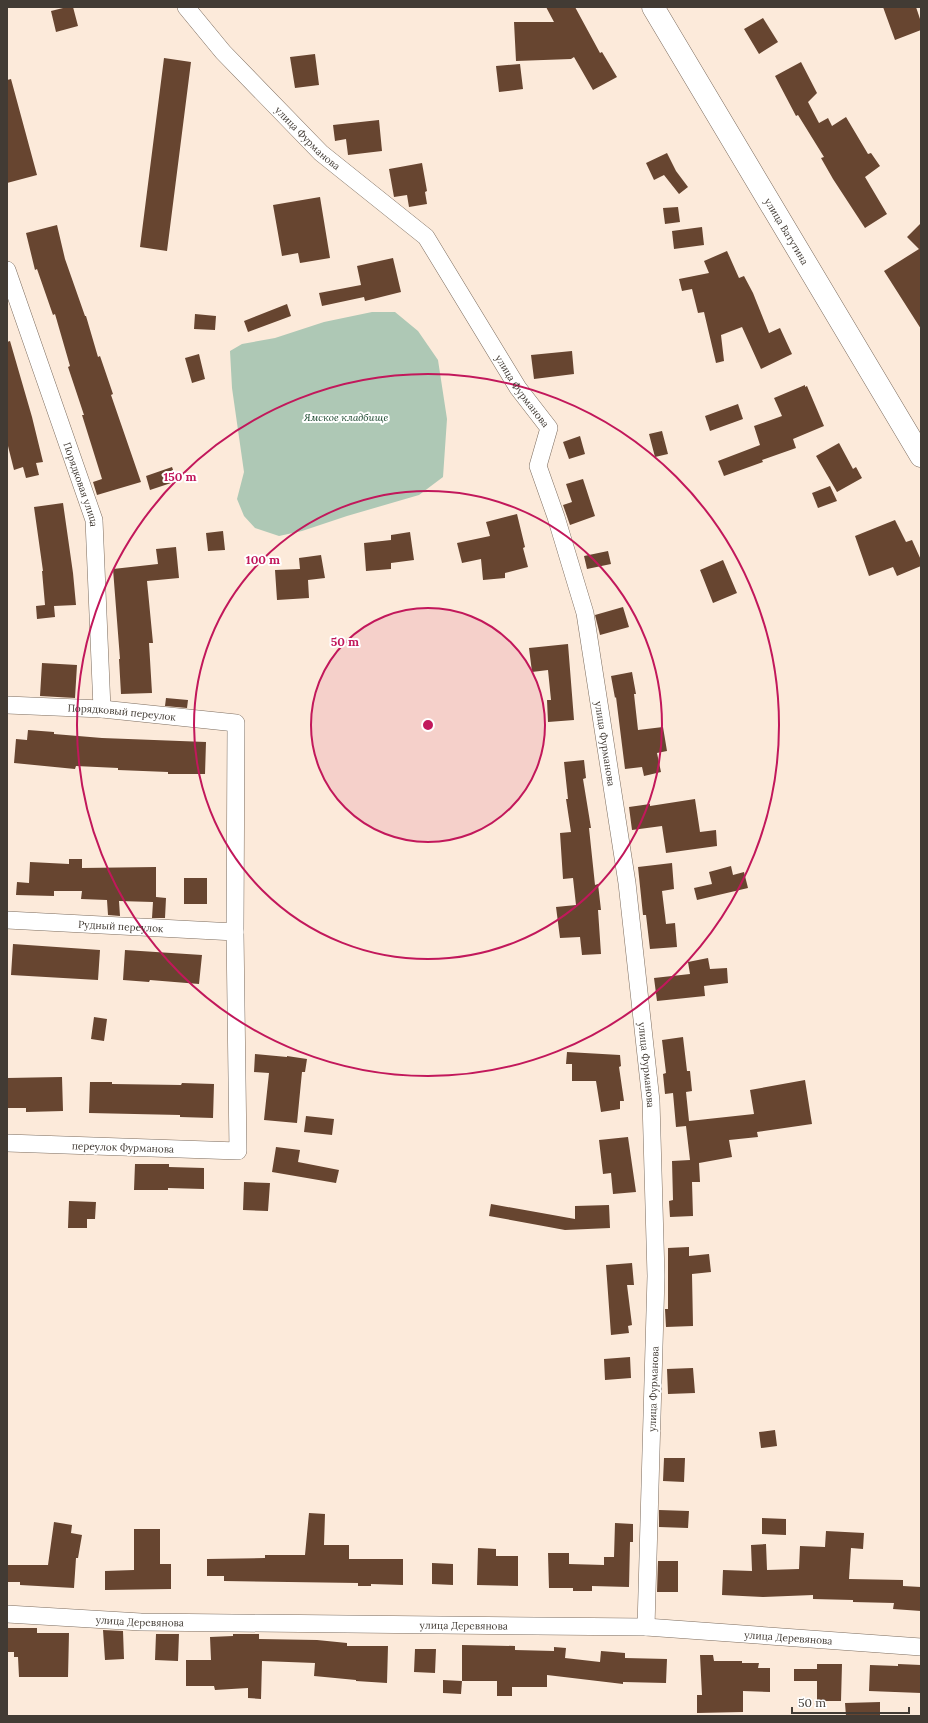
<svg xmlns="http://www.w3.org/2000/svg" width="928" height="1723" font-family="Lora,serif">
<rect width="100%" height="100%" fill="#fceada"/>
<!-- green -->
<path fill="#aec8b5" d="M372,312H395L418,331L438,360L447,419L443,477L419,495L347,516L302,531L279,536L255,528L244,516L237,499L244,472L232,388L230,351L242,344L275,338L324,322Z"/>
<!-- building -->
<path fill="#674530" d="M67,7H73L78,26L56,32L51,11Z
M546,7H575L600,53L602,52L617,77L593,90L574,57L571,59L516,61L514,22H554Z
M883,7H916L921,22V30L895,40Z
M763,18L778,42L759,54L744,29Z
M315,54L319,85L295,88L290,57Z
M164,58L191,62L167,251L140,247Z
M801,62L817,93L808,102L819,123L828,118L832,126L846,117L868,154L871,153L880,166L865,177L887,214L865,228L833,179L821,158L824,157L798,115L796,116L775,76Z
M520,64L523,89L499,92L496,66Z
M11,79L37,175L7,183V80Z
M379,120L382,151L348,155L346,139L335,141L333,125Z
M667,153L676,171L688,187L679,194L664,175L654,180L646,163Z
M422,163L427,191L425,192L427,204L409,207L407,195L394,197L389,169Z
M320,197L330,258L300,263L298,253L282,256L273,205Z
M678,207L680,222L665,224L663,208Z
M921,223V329L884,271L919,249L907,237Z
M57,225L65,259L85,316H86L98,357L100,356L113,394L111,395L141,482L97,495L93,482L102,479L82,415H84L68,367L70,366L55,314L53,315L37,269L35,270L26,233Z
M702,227L704,245L674,249L672,231Z
M727,251L739,278L744,276L753,293L769,333L780,328L792,354L761,369L742,327L721,335L724,361L716,363L704,312L698,313L692,289L682,291L679,279L709,273L704,261Z
M393,258L401,292L365,301L364,297L322,306L319,293L361,285L357,266Z
M287,304L291,316L248,332L244,321Z
M195,314L216,316L215,330L194,329Z
M10,341L32,417L43,462L36,463L39,475L26,478L23,467L14,470L7,442V342Z
M572,351L574,374L534,379L531,355Z
M199,354L205,379L192,383L185,358Z
M805,385V387L807,386L824,426L793,439L796,448L762,460L763,462L724,476L718,461L760,445L754,426L782,416L774,398Z
M738,404L743,419L710,431L705,416Z
M662,431L668,454L655,457L649,434Z
M580,436L585,454L569,459L563,442Z
M839,443L853,469L856,467L862,478L837,492L816,456Z
M172,467L177,481L150,490L146,476Z
M583,479L595,516L570,525L563,505L572,502L566,484Z
M830,486L837,501L818,508L812,493Z
M63,503L73,573L76,605L54,606L55,617L37,619L36,606L45,605L42,571H43L34,507Z
M517,514L525,547L523,548L528,567L505,573V578L483,580L481,559L462,563L457,543L490,536L486,522Z
M895,520L906,542L912,540L921,560V566L897,576L893,567L869,576L855,536Z
M223,531L225,550L208,551L206,533Z
M410,532L414,560L391,563V569L366,571L364,543L391,540V535Z
M176,547L179,578L147,581L153,643H149L152,693L121,694L119,659H120L113,569L158,564L156,549Z
M608,551L611,564L587,569L584,556Z
M321,555L325,578L308,580L309,598L277,600L275,570L300,569L299,558Z
M723,560L737,593L713,603L700,570Z
M623,607L629,627L600,635L595,615Z
M568,644L574,720L548,722L547,700H551L548,670L532,672L529,648Z
M42,663L77,665L75,698L40,696Z
M632,672L636,694H634L638,730L663,727L667,751L657,753L661,772L644,776L642,767L625,769L616,697L615,698L611,676Z
M166,698L188,700L187,708L165,706Z
M28,730L54,732V734L102,738L206,742L205,774H168V772L118,770V768L76,766L75,769L14,763L16,739L27,740Z
M584,760L586,778L583,779L591,828H589L595,885L598,884L601,910H598L601,954L582,955L580,937L560,938L556,907L576,905L573,878L563,879L560,833L571,832L566,799H568L564,762Z
M695,799L700,832L716,830L717,846L666,853L662,826L632,830L629,807L650,804V806Z
M69,859H82V868L156,867V897L166,898L165,918H152L153,902L119,901L120,916L108,915L107,900L81,899L82,891H54V896L16,895L17,882L29,883L30,862L69,864Z
M672,863L674,889L662,891L666,924L675,923L677,947L650,949L646,915H643L638,867Z
M731,866L733,875L744,872L748,888L697,900L694,888L712,884L709,872Z
M184,878H207V904H184Z
M13,944L100,950L98,980L11,975Z
M125,950L202,955L199,984L150,980L149,982L123,980Z
M708,958L710,969L727,968L728,983L704,986L705,996L657,1001L654,978L690,974L688,962Z
M94,1017L107,1019L104,1041L91,1039Z
M683,1037L687,1071H690L692,1091L686,1092L689,1121L754,1114L750,1090L805,1080L812,1124L757,1132L758,1137L729,1140L732,1157L699,1163L700,1182H692L693,1216L670,1217L669,1201L673,1200L672,1161L690,1160L686,1126L676,1127L673,1093L665,1094L663,1074L666,1073L662,1040Z
M567,1052L620,1055L621,1066L619,1067L624,1101H620V1109L601,1112L596,1081H572V1064H566Z
M255,1054L287,1057V1056L307,1059L305,1072H302L297,1123L264,1120L269,1073L254,1072Z
M62,1077L63,1111L26,1112V1108H7V1078Z
M90,1082H112V1084L181,1085L182,1083L214,1084L213,1118L180,1117V1115L89,1113Z
M306,1116L334,1119L332,1135L304,1132Z
M628,1137L636,1192L613,1194L611,1173L603,1174L599,1140Z
M276,1147L300,1150L298,1162L339,1170L336,1183L272,1172Z
M135,1164H169V1167L204,1168V1189L168,1188V1190H134Z
M244,1182L270,1183L268,1211L243,1210Z
M69,1201L96,1202L95,1219H87V1228H68Z
M491,1204L575,1219V1206L609,1205L610,1228L565,1230L489,1216Z
M689,1247V1256L709,1254L711,1272L692,1274L693,1326L666,1327L665,1309H668V1248Z
M632,1263L634,1285H627L632,1325L628,1326L629,1333L611,1335L606,1265Z
M630,1357L631,1378L605,1380L604,1359Z
M693,1368L695,1393L668,1394L667,1369Z
M775,1430L777,1446L761,1448L759,1432Z
M664,1458H685L684,1482L663,1481Z
M659,1510L689,1511L688,1528L659,1527Z
M309,1513L325,1514L324,1545H349V1559H403V1585L371,1584V1586H358V1583L224,1581V1576H207V1559L265,1558V1555H305Z
M762,1518L786,1519V1535L762,1534Z
M54,1522L72,1525L71,1533L82,1535L78,1558H76L74,1588L20,1585V1582H7V1565H48Z
M615,1523L633,1524V1542H630L629,1587L592,1586V1591H573V1588H549L548,1553H569V1564L604,1565V1557H614Z
M134,1529H160V1564H171V1589L105,1590V1571L134,1570Z
M826,1531L864,1533L863,1549L851,1548L849,1579L903,1580V1586L921,1587V1611L893,1609L894,1603L853,1602V1600L813,1599V1595L763,1597L722,1595L723,1570L752,1571L751,1545L766,1544L767,1570L799,1569L800,1546L825,1547Z
M478,1548L496,1549V1556H518V1586L477,1585Z
M658,1561H678V1592H657Z
M432,1563L453,1564V1585L432,1584Z
M7,1628H37V1633H69L68,1677H19L18,1657H14V1652H7Z
M103,1630L123,1631L124,1659L105,1660Z
M156,1634H179L178,1661L155,1660Z
M233,1634H259V1639L317,1640L347,1643V1646H388L387,1683L356,1681V1680L314,1676L315,1663L262,1661L261,1699L248,1698V1688L215,1690L214,1686H186V1660H211L210,1637L233,1636Z
M462,1645L515,1646V1650L554,1651V1647L566,1648L565,1658L600,1662L601,1651L625,1653V1658L667,1659L666,1683L623,1682V1684L547,1675V1687H512V1696H497V1681H462Z
M415,1649H436L435,1673L414,1672Z
M700,1655H713L714,1661H742V1663H759L758,1668H770V1692L743,1691V1712L697,1713V1695H702Z
M817,1664H842L841,1701H817V1681H794V1669H817Z
M898,1664L921,1665V1693L869,1691L870,1665L898,1666Z
M443,1680L462,1681L461,1694L443,1693Z
M880,1702V1716H846L845,1703Z"/>
<g fill="none" stroke-linecap="round" stroke-linejoin="round">
<defs>
<g id="street">
<path id="s1" d="M186,7L223,52L321,153L426,237L518,388L549,428L538,466L556,517L585,613L627,883L651,1101L656,1276L646,1627"/>
<path id="s2" d="M7,270L94,520L102,709"/>
<path id="s3" d="M7,705L102,709L236,723L235,932L238,1151L7,1143"/>
<path id="s4" d="M7,920L235,932"/>
<path id="s5" d="M7,1614L141,1622L646,1627L921,1647"/>
</g>
<g id="primary">
<path id="s6" d="M653,7L921,456"/>
</g>
</defs>
<!-- street casing -->
<use href="#street" stroke="#7d6d5f" stroke-width="18"/>
<!-- primary casing -->
<use href="#primary" stroke="#7d6d5f" stroke-width="23"/>
<!-- street -->
<use href="#street" stroke="#fff" stroke-width="17"/>
<!-- primary -->
<use href="#primary" stroke="#fff" stroke-width="22"/>
</g>
<!-- distance rings -->
<circle cx="428" cy="725" r="117" fill="#c2185b" fill-opacity=".12"/>
<g fill="none" stroke="#c2185b" stroke-width="2">
<circle cx="428" cy="725" r="117"/>
<circle cx="428" cy="725" r="234"/>
<circle cx="428" cy="725" r="351"/>
</g>
<g text-anchor="middle" stroke-width="4" stroke-linejoin="round" paint-order="stroke">
<!-- street labels -->
<g font-size="10" fill="#423b34" stroke="#fff">
<text dy="4" stroke="none"><textPath href="#s1" startOffset="179">улица Фурманова</textPath></text>
<text dy="4" stroke="none"><textPath href="#s6" startOffset="261">улица Ватутина</textPath></text>
<text dy="4" stroke="none"><textPath href="#s1" startOffset="515">улица Фурманова</textPath></text>
<text dy="4" stroke="none"><textPath href="#s2" startOffset="227">Порядковая улица</textPath></text>
<text dy="4" stroke="none"><textPath href="#s3" startOffset="115">Порядковый переулок</textPath></text>
<text dy="4" stroke="none"><textPath href="#s1" startOffset="887">улица Фурманова</textPath></text>
<text dy="4" stroke="none"><textPath href="#s4" startOffset="114">Рудный переулок</textPath></text>
<text dy="4" stroke="none"><textPath href="#s1" startOffset="1211">улица Фурманова</textPath></text>
<text transform="translate(123 1147) rotate(2)" y="4">переулок Фурманова</text>
<text transform="translate(653 1389) rotate(-88)" y="4">улица Фурманова</text>
<text dy="4" stroke="none"><textPath href="#s5" startOffset="133">улица Деревянова</textPath></text>
<text dy="4" stroke="none"><textPath href="#s5" startOffset="457">улица Деревянова</textPath></text>
<text dy="4" stroke="none"><textPath href="#s5" startOffset="782">улица Деревянова</textPath></text>
</g>
<!-- park labels -->
<g font-size="10" font-style="italic" fill="#0f3e23" stroke="#fff">
<text x="346" y="421">Ямское кладбище</text>
</g>
</g>
<circle cx="428" cy="725" r="6" fill="#c2185b" stroke="#fff" stroke-width="2"/>
<g font-size="12" text-anchor="middle" font-weight="bold" fill="#c2185b" stroke="#fff" stroke-width="4" stroke-linejoin="round" paint-order="stroke">
<text x="180" y="481">150 m</text>
<text x="263" y="564">100 m</text>
<text x="345" y="646">50 m</text>
</g>
<!-- border -->
<rect width="928" height="1723" fill="none" stroke="#423b34" stroke-width="16"/>
<!-- scale -->
<path d="M792 1707v6h117v-6" fill="none" stroke="#423b34" stroke-width="2"/>
<text x="798" y="1707" font-size="12" fill="#423b34" stroke="#ffffff" stroke-width="3" paint-order="stroke">50 m</text>
</svg>
